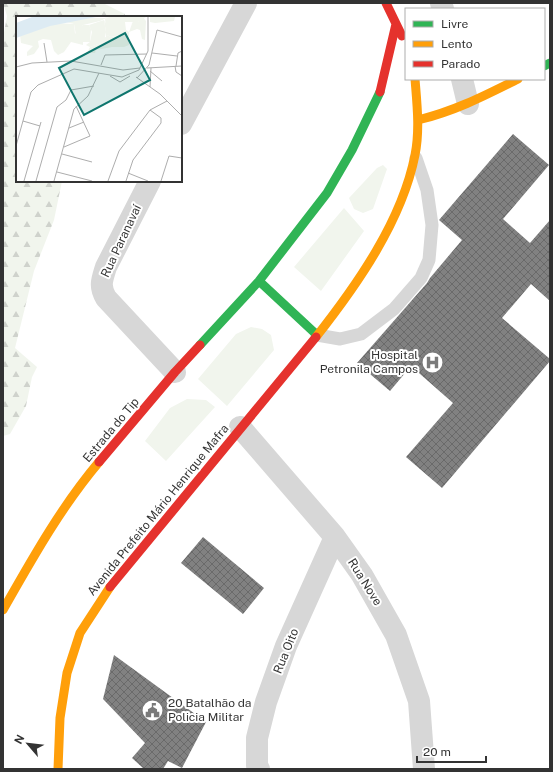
<svg xmlns="http://www.w3.org/2000/svg" width="553" height="772" font-family="'Public Sans',sans-serif">
<defs>
<pattern id="forest-firs" width="22" height="20" patternUnits="userSpaceOnUse"><rect width="22" height="20" fill="#f1f5ed"/><path d="M5 1l3.5 6h-7zM16 11l3.5 6h-7z" fill="#cfd2cc"/></pattern>
<pattern id="building-cross-hatch" width="8" height="8" patternUnits="userSpaceOnUse"><rect width="8" height="8" fill="#818181"/><path d="M0 0l8 8M0 8l8-8" fill="none" stroke="#6a6a6a"/></pattern>
</defs>
<rect width="100%" height="100%" fill="#fff"/>
<!-- green -->
<path fill="#f1f5ed" d="M383,165L387,169L373,209L363,213L354,209L349,198L377,168Z
M344,208L364,231L321,291L294,267Z
M251,327L262,329L271,335L274,350L227,406L198,379L236,334Z
M187,399L206,400L215,407L166,461L145,441L170,408Z"/>
<!-- forest -->
<path fill="url(#forest-firs)" d="M3,3H103L125,14L124,17H17V181H62L54,220L34,271L15,348L37,367L32,377L26,406L10,434L3,436V38L7,16Z"/>
<!-- building -->
<path fill="url(#building-cross-hatch)" d="M513,134L549,165L503,219L530,243L550,220V301L531,284L502,318L550,359V361L442,488L406,457L453,403L411,366L390,391L357,363L427,283L430,278L462,240L439,220Z
M203,537L264,588L243,614L181,563Z
M114,655L206,722L182,768L168,761L163,769H144L132,758L145,743L103,699Z"/>
<g fill="none" stroke-linecap="round" stroke-linejoin="round">
<!-- lane -->
<path stroke="#d7d7d7" stroke-width="13" d="M317,335L340,339L361,334L394,309L421,278L429,260L432,225L427,190L416,158"/>
<!-- street -->
<path stroke="#d7d7d7" stroke-width="22" d="M441,3L443,9
M462,79L468,104
M181,124L246,3
M150,181L106,267C102,280 99,286 106,298L175,372
M240,427L335,537L362,575L396,635L419,701L424,769
M259,769L257,766V738L266,702L286,646L335,537"/>
<!-- fast -->
<path stroke="#30b455" stroke-width="9" d="M544,66L550,63
M259,281L317,335
M200,345L259,281L327,193L352,150L380,92"/>
<!-- slow -->
<path stroke="#ff9f0a" stroke-width="9" d="M418,120C455,111 484,96 518,79
M316,337C357,285 402,221 415,155C420,130 417,104 415,79
M3,610C32,559 61,507 99,462
M58,769L60,718L67,673L80,633L110,587"/>
<!-- jam -->
<path stroke="#e5322d" stroke-width="9" d="M386,3L402,36
M380,92L396,24
M99,462L175,372L200,345
M110,587L316,337"/>
</g>
<!-- icons -->
<defs>
<symbol id="hospital-ring" viewBox="-11 -11 22 22"><circle r="9.5" fill="#fff" stroke="#7a7a7a" stroke-width="1.5"/><path d="M-5-5h3v3.5h4V-5h3V5h-3V1.5h-4V5h-3Z" fill="#7a7a7a"/></symbol>
<symbol id="civic-ring" viewBox="-11 -11 22 22"><circle r="9.5" fill="#fff" stroke="#7a7a7a" stroke-width="1.5"/><path d="M-.6-6.5H3V-4.5H.6V-3L4-1V1h2V6H-6V1h2V-1L-.6-3ZM-1.2 2.5V6h2.4V2.5Z" fill="#7a7a7a"/></symbol>
</defs>
<g fill-rule="evenodd">
<use href="#hospital-ring" x="420" y="350" width="25" height="25"/>
<use href="#civic-ring" x="140" y="698" width="25" height="25"/>
</g>
<g text-anchor="middle" stroke-width="4" stroke-linejoin="round" paint-order="stroke">
<!-- street labels -->
<g font-size="12" fill="#333" stroke="#fff">
<text transform="translate(121 241) rotate(-65)" y="4">Rua Paranavaí</text>
<text transform="translate(111 430) rotate(-50)" y="4">Estrada do Tip</text>
<text transform="translate(158 510) rotate(-51)" y="4">Avenida Prefeito Mário Henrique Mafra</text>
<text transform="translate(365 582) rotate(58)" y="4">Rua Nove</text>
<text transform="translate(286 651) rotate(-68)" y="4">Rua Oito</text>
</g>
<!-- poi labels -->
<g font-size="12" fill="#333" stroke="#fff" text-anchor="end">
<text x="418" y="359">Hospital<tspan x="418" dy="14">Petronila Campos</tspan></text>
<text x="168" y="707" text-anchor="start">20 Batalhão da<tspan x="168" dy="14">Policia Militar</tspan></text>
</g>
</g>
<!-- overview -->
<g transform="translate(16 16)">
<rect width="166" height="166" fill="#fff"/>
<path d="M93,1H130L122,6H109L110,14L108,18L95,21L91,19L89,3ZM88,4L90,16L88,26L74,31L70,29L74,26L76,16L73,9Z" fill="#f1f5ed"/>
<path d="M127,1L130,5L129,24L126,23L124,14L121,13L113,16V29L108,31H96L80,34L79,37H71L74,31L88,26L86,22L90,21V16L88,4L91,9V19L95,21L107,19L110,14L113,16L117,5L122,6ZM134,1H159L158,5L139,7L134,6ZM41,7L58,8L59,18L67,9H73L75,13L74,26H67V29L55,26L48,36L42,39L38,35L35,24L27,23L22,25L23,31L18,38L11,40V36L17,30L5,27L4,19Z" fill="#f1f5ed"/>
<path d="M52,1L88,2L93,1L84,5L67,9L60,19L58,8L50,6Z" fill="#f1f5ed"/>
<path d="M16,1H80L34,10L0,22V7Z" fill="#ddebf3"/>
<path fill="none" stroke="#ddebf3" stroke-width="2" d="M0,7L2,21"/>
<path fill="none" stroke="#adadad" stroke-width="1" d="M28,27L31,46M136,37L161,40M85,49L89,39L131,38M159,50L160,56L166,60M160,50L162,37L166,35M0,51L16,47L55,45L107,54L124,52M131,52L166,50M134,55L146,65M94,60L104,66L114,60M120,61L144,78L166,100M121,62L133,49L141,14L166,21M134,71L135,52M7,105L24,110M53,112L68,106M0,130L15,76L22,69L58,53L106,61L123,54L132,35V1M48,131L74,120L60,90M46,138L76,146M41,156L76,165M112,157L132,165M8,165L25,106M20,165L41,91L50,84L55,74L78,70M38,165L58,93L72,80L83,57M92,165L103,135L134,94L151,85M110,165L117,144L145,107V102L134,94M145,165L153,140L166,142"/>
<path fill="#0f766e" fill-opacity="0.15" stroke="#0f766e" stroke-width="2" d="M109,17L134,64L68,99L43,52Z"/>
<rect width="166" height="166" fill="none" stroke="#333" stroke-width="2"/>
</g>
<!-- border -->
<rect width="553" height="772" fill="none" stroke="#333333" stroke-width="8"/>
<!-- legend -->
<rect x="405" y="8" width="140" height="72" fill="#ffffff" stroke="#adadad"/>
<rect x="413" y="21" width="20" height="6" fill="#30b455" stroke="#adadad"/>
<text x="441" y="28" font-size="12" fill="#333333">Livre</text>
<rect x="413" y="41" width="20" height="6" fill="#ff9f0a" stroke="#adadad"/>
<text x="441" y="48" font-size="12" fill="#333333">Lento</text>
<rect x="413" y="61" width="20" height="6" fill="#e5322d" stroke="#adadad"/>
<text x="441" y="68" font-size="12" fill="#333333">Parado</text>
<!-- north arrow -->
<g transform="translate(28 744) rotate(298)" stroke="#ffffff" stroke-width="3" paint-order="stroke">
<path d="M0-3L7 15L0 10L-7 15Z" fill="#333333"/>
<text y="-6" font-size="11" font-weight="bold" text-anchor="middle" fill="#333333">N</text>
</g>
<!-- scale -->
<path d="M417 756v6h69v-6" fill="none" stroke="#333333" stroke-width="2"/>
<text x="423" y="756" font-size="12" fill="#333333" stroke="#ffffff" stroke-width="3" paint-order="stroke">20 m</text>
</svg>
